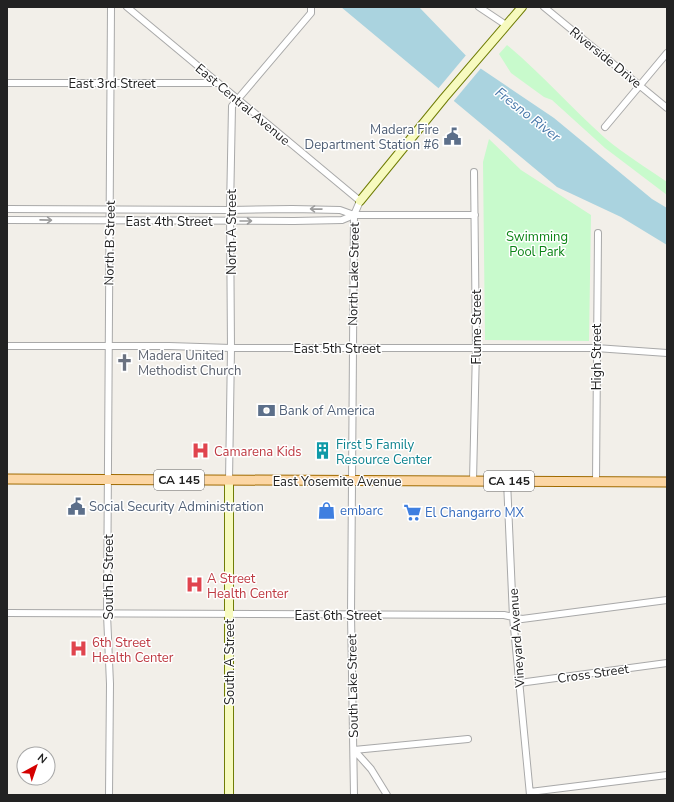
<svg xmlns="http://www.w3.org/2000/svg" width="674" height="802" font-family="'Nunito Sans',sans-serif">
<rect width="100%" height="100%" fill="#f2efe9"/>
<!-- park -->
<path fill="#c8facc" d="M507,45C542,74 571,108 605,138C624,154 647,168 667,182V195L605,148L552,100L544,97L511,73L499,54Z
M489,139L521,170L591,215L589,341L485,340L483,162Z"/>
<!-- water -->
<path fill="#aad3df" d="M341,7H419L474,64L554,118L652,199L667,208V245L621,217L557,187Z"/>
<!-- pier -->
<path fill="#f2efe9" d="M467,54L482,67L452,103L437,90Z"/>
<g fill="none" stroke-linecap="round" stroke-linejoin="round">
<defs>
<path id="street" d="M127,7L360,201L354,215L351,614L354,795
M479,7L506,25
M544,7L667,108
M7,83H217
M605,127L667,53
M7,209L230,210L292,209L340,210L354,215H475
M7,220L294,221L342,220L354,215
M7,346H169L231,348H596L667,353
M229,481L231,348L230,210L232,106L311,13V7
M473,481L476,348L474,172
M507,481L513,617L530,795
M596,482L598,233
M7,613L504,615L522,619L667,600
M519,683L667,663
M354,750L468,739
M354,750L371,769L387,795
M530,792L667,775
M109,795L110,684L107,614L111,7"/>
<path id="secondary" d="M360,201L444,98L522,7
M229,795V481"/>
<path id="primary" d="M7,479L667,482"/>
</defs>
<!-- street casing -->
<use href="#street" stroke="#a9a9a9" stroke-width="8"/>
<!-- secondary casing -->
<use href="#secondary" stroke="#707d05" stroke-width="10"/>
<!-- primary casing -->
<use href="#primary" stroke="#a06b00" stroke-width="11"/>
<!-- street -->
<use href="#street" stroke="#fff" stroke-width="6"/>
<!-- secondary -->
<use href="#secondary" stroke="#f7fabf" stroke-width="8"/>
<!-- primary -->
<use href="#primary" stroke="#fcd6a4" stroke-width="9"/>
</g>
<!-- one-way arrows -->
<defs><path id="oneway-shaft" d="M-6 0H5M1.5-3L5.5 0L1.5 3" fill="none" stroke-width="1.6" stroke-linecap="round" stroke-linejoin="round"/></defs>
<g stroke="#9c9c9c">
<use href="#oneway-shaft" transform="translate(316 209) rotate(-179)"/>
<use href="#oneway-shaft" transform="translate(46 220) rotate(1)"/>
<use href="#oneway-shaft" transform="translate(246 221)"/>
</g>
<!-- icons -->
<defs>
<symbol id="civic-bare" viewBox="-9 -9 18 18"><path d="M-.6-6.5H3V-4.5H.6V-3L4-1V1h2V6H-6V1h2V-1L-.6-3ZM-1.2 2.5V6h2.4V2.5Z" fill="#5c6f8a" stroke="#fff" stroke-width="2.5" paint-order="stroke"/></symbol>
<symbol id="church-bare" viewBox="-9 -9 18 18"><path d="M-1.2-6h2.4v3.5h3.3v2.4h-3.3V6h-2.4V-.1h-3.3v-2.4h3.3Z" fill="#6b7280" stroke="#fff" stroke-width="2.5" paint-order="stroke"/></symbol>
<symbol id="bank-bare" viewBox="-9 -9 18 18"><path d="M-6-4H6V4H-6ZM0-2.3a2.3 2.3 0 1 0 0 4.6a2.3 2.3 0 1 0 0-4.6Z" fill="#5c6f8a" stroke="#fff" stroke-width="2.5" paint-order="stroke"/></symbol>
<symbol id="hospital-bare" viewBox="-9 -9 18 18"><path d="M-5-5h3v3.5h4V-5h3V5h-3V1.5h-4V5h-3Z" fill="#e0444e" stroke="#fff" stroke-width="2.5" paint-order="stroke"/></symbol>
<symbol id="building-bare" viewBox="-9 -9 18 18"><path d="M-4-6H4V6H1V3H-1V6H-4ZM-2.5-4.3h1.7v1.8h-1.7ZM.8-4.3h1.7v1.8H.8ZM-2.5-1h1.7V.8h-1.7ZM.8-1h1.7V.8H.8Z" fill="#0f9aa8" stroke="#fff" stroke-width="2.5" paint-order="stroke"/></symbol>
<symbol id="shop-bare" viewBox="-9 -9 18 18"><path d="M-5-2.5h2.3a2.7 3.5 0 0 1 5.4 0H5L5.5 6h-11ZM-1.5-2.5h3a1.5 2.3 0 0 0-3 0Z" fill="#3f7fe0" stroke="#fff" stroke-width="2.5" paint-order="stroke"/></symbol>
<symbol id="supermarket-bare" viewBox="-9 -9 18 18"><path d="M-6-5.5h2.5l.6 2H6L4.5 2H-2.5L-4.4-4H-6ZM-1.5 3.2a1.3 1.3 0 1 0 .1 0ZM3 3.2a1.3 1.3 0 1 0 .1 0Z" fill="#3f7fe0" stroke="#fff" stroke-width="2.5" paint-order="stroke"/></symbol>
</defs>
<g fill-rule="evenodd">
<use href="#civic-bare" x="440" y="124" width="25" height="25"/>
<use href="#church-bare" x="112" y="350" width="25" height="25"/>
<use href="#bank-bare" x="254" y="398" width="25" height="25"/>
<use href="#hospital-bare" x="188" y="438" width="25" height="25"/>
<use href="#building-bare" x="310" y="438" width="25" height="25"/>
<use href="#civic-bare" x="64" y="494" width="25" height="25"/>
<use href="#shop-bare" x="314" y="498" width="25" height="25"/>
<use href="#supermarket-bare" x="400" y="500" width="25" height="25"/>
<use href="#hospital-bare" x="182" y="572" width="25" height="25"/>
<use href="#hospital-bare" x="66" y="636" width="25" height="25"/>
</g>
<g text-anchor="middle" stroke-width="3" stroke-linejoin="round" paint-order="stroke">
<!-- shield labels -->
<g fill="#fff" stroke="#646464" stroke-width="1">
<rect x="154" y="470" width="50" height="20" rx="3"/>
<rect x="484" y="471" width="50" height="20" rx="3"/>
</g>
<g font-size="12" font-weight="bold" fill="#222">
<text x="179" y="484">CA 145</text>
<text x="509" y="485">CA 145</text>
</g>
<!-- street labels -->
<g font-size="13" fill="#222" stroke="#fff">
<text transform="translate(606 57) rotate(39)" y="5">Riverside Drive</text>
<text x="112" y="88">East 3rd Street</text>
<text transform="translate(243 104) rotate(40)" y="5">East Central Avenue</text>
<text x="169" y="226">East 4th Street</text>
<text transform="translate(231 232) rotate(-90)" y="5">North A Street</text>
<text transform="translate(109 243) rotate(-89)" y="5">North B Street</text>
<text transform="translate(353 274) rotate(-89)" y="5">North Lake Street</text>
<text transform="translate(476 327) rotate(-90)" y="5">Flume Street</text>
<text x="337" y="353">East 5th Street</text>
<text transform="translate(596 357) rotate(-90)" y="5">High Street</text>
<text x="337" y="486">East Yosemite Avenue</text>
<text transform="translate(108 577) rotate(-90)" y="5">South B Street</text>
<text x="338" y="620">East 6th Street</text>
<text transform="translate(516 638) rotate(-94)" y="5">Vineyard Avenue</text>
<text transform="translate(229 662) rotate(-90)" y="5">South A Street</text>
<text transform="translate(593 673) rotate(-8)" y="5">Cross Street</text>
<text transform="translate(352 686) rotate(-91)" y="5">South Lake Street</text>
</g>
<!-- service labels -->
<g font-size="13" fill="#4e5e75" stroke="#fff" text-anchor="start">
<text x="439" y="134" text-anchor="end">Madera Fire<tspan x="439" dy="15">Department Station #6</tspan></text>
<text x="279" y="415">Bank of America</text>
<text x="89" y="511">Social Security Administration</text>
</g>
<!-- park labels -->
<g font-size="13" fill="#0c8416" stroke="#fff">
<text x="537" y="241">Swimming<tspan x="537" dy="15">Pool Park</tspan></text>
</g>
<!-- worship labels -->
<g font-size="13" fill="#5b616d" stroke="#fff" text-anchor="start">
<text x="138" y="360">Madera United<tspan x="138" dy="15">Methodist Church</tspan></text>
</g>
<!-- culture labels -->
<g font-size="13" fill="#0d838f" stroke="#fff" text-anchor="start">
<text x="336" y="449">First 5 Family<tspan x="336" dy="15">Resource Center</tspan></text>
</g>
<!-- health labels -->
<g font-size="13" fill="#be3a42" stroke="#fff" text-anchor="start">
<text x="214" y="456">Camarena Kids</text>
<text x="207" y="583">A Street<tspan x="207" dy="15">Health Center</tspan></text>
<text x="92" y="647">6th Street<tspan x="92" dy="15">Health Center</tspan></text>
</g>
<!-- shop labels -->
<g font-size="13" fill="#366cbe" stroke="#fff" text-anchor="start">
<text x="340" y="515">embarc</text>
<text x="425" y="517">El Changarro MX</text>
</g>
<!-- water labels -->
<g font-size="14" font-style="italic" fill="#4a7aab" stroke="#fff">
<text transform="translate(528 114) rotate(38)" y="5">Fresno River</text>
</g>
</g>
<!-- border -->
<rect width="674" height="802" fill="none" stroke="#222222" stroke-width="16"/>
<!-- north arrow -->
<g transform="translate(36 766) rotate(40)"><circle r="19" fill="#ffffff" stroke="#a7a7a7"/>
<path d="M0-3L7 15L0 10L-7 15Z" fill="#d40000"/>
<text y="-6" font-size="11" font-weight="bold" text-anchor="middle" fill="#222222">N</text>
</g>
</svg>
